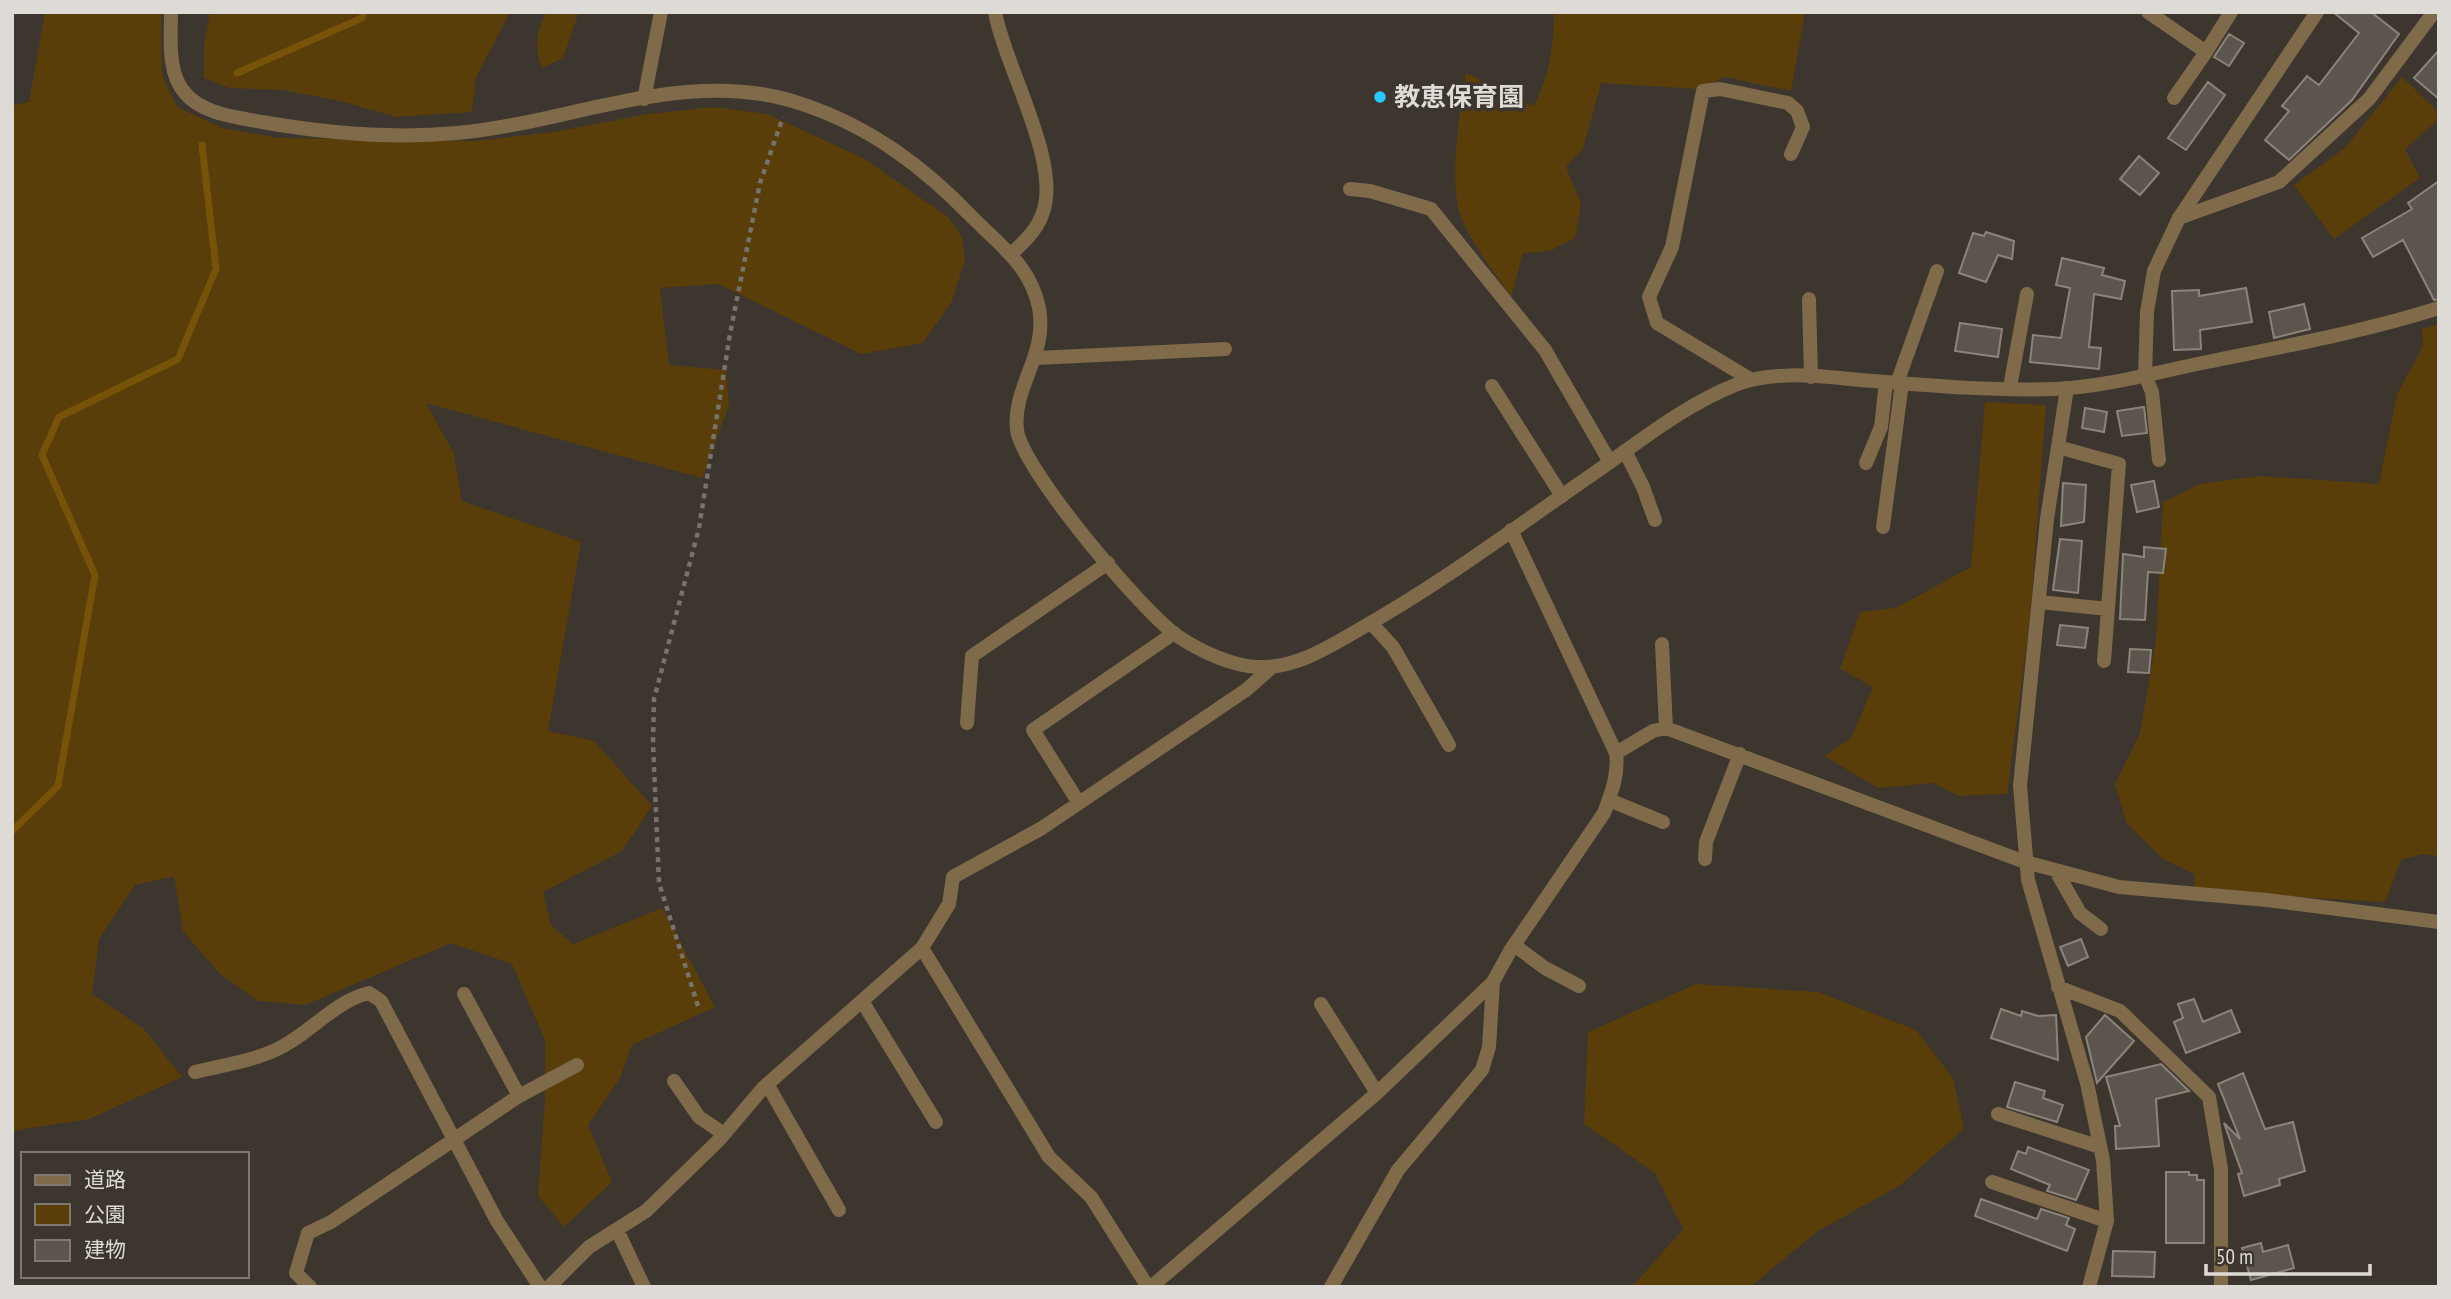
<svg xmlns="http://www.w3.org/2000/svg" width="2451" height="1299" font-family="'PT Sans Narrow','Noto Sans JP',sans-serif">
<rect width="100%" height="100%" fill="#3c362f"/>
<!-- green -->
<path fill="#593e0a" d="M45,12H161L162,75L177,107L222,128L278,138L475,141L554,132L648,114L713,107L767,114L863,158L948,217L962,237L965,260L952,301L923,343L861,354L719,284L660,288L669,365L726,370L729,405L702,478L426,403L454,454L462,501L581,542L548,731L594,741L652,806L622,851L543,892L551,925L573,944L662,908L715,1007L632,1045L620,1078L588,1125L612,1182L564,1227L538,1196L545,1099V1040L512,964L451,943L305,1005L258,1001L220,974L183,931L174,876L135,885L99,939L92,994L144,1029L182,1077L89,1119L12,1131V105L29,102Z
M210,12H510L476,78L472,112L396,117L340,101L283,90L229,88L204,78V46Z
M546,12H579L563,58L542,68C534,47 536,33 546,12Z
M1554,12H1805L1791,91L1725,77L1699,89L1601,83L1583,149L1566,167L1581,204L1575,238L1550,251L1523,253L1511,297C1493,271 1471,244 1460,214C1449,182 1460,107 1466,73L1534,106C1549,76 1554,46 1554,12Z
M2402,77L2439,113V119L2405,149L2420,178L2334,239L2294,185L2345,148Z
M2439,324V856L2423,854L2401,860L2385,902L2195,891L2194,874L2163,859L2127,824L2115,784L2140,733L2156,641L2163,502L2200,484L2259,476L2379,484L2397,394L2423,346L2422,329Z
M1985,402L2046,405L2030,618L2007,794L1959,796L1933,783L1878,788L1824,756L1851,738L1873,687L1840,669L1860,612L1896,608L1971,567Z
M1696,984L1818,992L1916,1030L1953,1078L1964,1129L1899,1186L1818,1231L1750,1287H1632L1683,1229L1655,1173L1584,1124L1588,1032Z"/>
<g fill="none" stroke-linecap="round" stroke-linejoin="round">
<!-- stream -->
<path stroke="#775209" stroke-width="7" d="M237,73L362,18L364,12
M12,831L58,786L95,575L42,455L59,417L178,359L216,269L202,145"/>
</g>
<!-- building -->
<path fill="#5b554d" stroke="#8a847b" stroke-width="2" d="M2333,12H2371L2399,34L2352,100L2289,160L2265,140L2289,111L2282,106L2307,76L2319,85L2359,33Z
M2229,34L2244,43L2229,66L2214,57Z
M2439,50V99L2414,78Z
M2208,82L2225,95L2186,150L2168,138Z
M2139,156L2159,173L2140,195L2120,179Z
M2439,181V299L2434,300L2403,240L2373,257L2362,238L2412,209L2408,203Z
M1986,232L2014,241L2012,259L1998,255L1986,282L1959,273L1973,233L1984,236Z
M2062,258L2104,268L2102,275L2125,281L2121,299L2094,294L2089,347L2101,348L2099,369L2030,362L2033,335L2061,338L2070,288L2056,285Z
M2246,288L2252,322L2200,330L2201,349L2174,350L2172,291L2199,290V296Z
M2304,304L2310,329L2274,338L2269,312Z
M1960,323L2002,329L1998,357L1955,351Z
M2144,407L2147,433L2122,436L2117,411Z
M2085,408L2107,412L2104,432L2082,428Z
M2154,481L2159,507L2137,512L2131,485Z
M2063,483L2086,485L2084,522L2061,526Z
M2060,539L2082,541L2078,593L2053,590Z
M2144,547L2166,549L2163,573L2148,572L2145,620L2120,619L2123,554L2144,557Z
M2060,625L2088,628L2085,648L2057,645Z
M2130,649L2151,650L2149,673L2128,672Z
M2081,939L2088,957L2068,966L2060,947Z
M2194,999L2203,1022L2231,1010L2240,1032L2186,1053L2174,1022L2183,1018L2178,1004Z
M2001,1009L2021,1016L2022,1011L2038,1016L2056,1015L2058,1060L1991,1038Z
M2105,1015L2134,1041L2097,1083L2086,1037Z
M2161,1064L2189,1091L2156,1099L2159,1146L2116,1149L2115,1126H2120L2106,1077Z
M2243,1073L2265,1129L2293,1122L2305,1171L2279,1179L2280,1185L2244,1196L2238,1174L2242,1173L2224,1123L2240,1139L2218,1084Z
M2015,1082L2045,1091L2043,1098L2063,1105L2057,1122L2007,1107Z
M2028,1147L2089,1170L2076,1200L2047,1191L2050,1185L2011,1169L2018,1151L2026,1154Z
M2166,1172H2189V1175H2197V1180H2204V1243H2166Z
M1981,1199L2037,1219L2041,1209L2069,1218L2066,1225L2075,1229L2067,1251L1975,1216Z
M2261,1243L2263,1252L2288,1245L2294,1268L2251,1280L2242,1248Z
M2113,1251L2155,1252L2154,1277L2112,1276Z"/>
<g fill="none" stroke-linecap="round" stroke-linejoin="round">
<!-- path -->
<path stroke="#77726c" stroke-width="4.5" stroke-dasharray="5 5" stroke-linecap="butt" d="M698,1006L659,883L653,743L654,699L699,528L730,334L760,183L783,117"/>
<!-- minor -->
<path stroke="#7f6a4a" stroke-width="14" d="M2148,12L2206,52L2231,12
M2174,98L2206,52
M644,99L661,12
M1350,189L1370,191L1431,209L1545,350L1610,462
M2179,218L2279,182L2369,99L2434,12
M1809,299L1811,377
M1036,358L1225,349
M2145,375L2152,392L2159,460
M1750,379L1657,323L1649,297L1672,247L1703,91L1720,89L1788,103L1797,111L1803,127L1791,154
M1897,383L1937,271
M1492,386L1562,496
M2010,387L2027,294
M2067,388L2047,519L2020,786L2028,880L2087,1083L2103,1160L2107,1221L2089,1287
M2058,447L2119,464L2104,661
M1625,451L1643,487L1655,520
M1866,463L1881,427L1886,382
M1883,527L1902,383
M2040,602L2108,609
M1371,623L1393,647L1449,745
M1662,644L1666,728
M967,723L972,656L1108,563
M1616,753L1653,731L1666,728L2025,862L2119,887L2267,900L2439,922
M1609,800L1663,822
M1079,803L1033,730L1174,633
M1705,859L1706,842L1740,754
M2056,871L2080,913L2101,929
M1514,945L1545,968L1579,986
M922,948L1049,1157L1091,1197L1148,1287
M2058,987L2120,1011L2209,1097L2221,1169V1287
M464,994L519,1096
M862,1001L936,1122
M1321,1004L1377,1093
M195,1072C226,1064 263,1060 290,1042C316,1026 339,1000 369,993L381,1001L497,1221L540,1287
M674,1081L699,1117L724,1134
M767,1084L839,1210
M1998,1114L2100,1147
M1992,1182L2107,1221
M618,1232L644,1287
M310,1287L296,1273L308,1233L331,1222L519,1096L577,1065
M549,1287L589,1247L646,1211L719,1140L763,1088L922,948L949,904L953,877L1042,828L1246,690L1271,668
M1151,1287L1377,1093L1493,982"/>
<!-- tertiary -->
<path stroke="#7f6a4a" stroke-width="14" d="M171,12C171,38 167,73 185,93C202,114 237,117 262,122C325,133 393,139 457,133C570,123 690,65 802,104C871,127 924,167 974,219C1001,246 1031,267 1039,308C1048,355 1012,387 1017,430C1022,469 1144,614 1179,637C1200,651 1232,666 1257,667C1295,669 1329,647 1360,629C1442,583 1516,527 1593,474C1639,442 1683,406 1735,385C1778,368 1829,378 1874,381C1933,386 1996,391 2055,389C2106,387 2157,372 2207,362C2285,346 2363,332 2439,308
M995,12C1005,68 1063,165 1042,215C1036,231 1024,242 1012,253
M2145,375L2147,312L2154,271L2179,218L2317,12
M1331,1287L1398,1170L1482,1070L1489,1047L1493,982L1510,951L1604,813C1611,794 1619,774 1616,753L1511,530"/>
</g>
<!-- markers -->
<circle fill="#27c8ff" stroke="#3c362f" stroke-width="2.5" cx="1380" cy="97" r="7"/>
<g text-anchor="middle" stroke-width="7" stroke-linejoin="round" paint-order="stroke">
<!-- poi labels -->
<g font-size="26" font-weight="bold" fill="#dedbd6" stroke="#3c362f" text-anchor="start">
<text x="1394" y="106">教恵保育園</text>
</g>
</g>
<!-- border -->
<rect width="2451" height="1299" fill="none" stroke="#dedbd6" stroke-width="28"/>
<!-- legend -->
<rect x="21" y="1152" width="228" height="126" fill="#3c362f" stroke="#7d7872" stroke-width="2"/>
<rect x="35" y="1175" width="35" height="10" fill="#7f6a4a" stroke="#7d7872" stroke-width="2"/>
<text x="84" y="1187" font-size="21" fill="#dedbd6">道路</text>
<rect x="35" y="1204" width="35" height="21" fill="#593e0a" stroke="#7d7872" stroke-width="2"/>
<text x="84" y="1222" font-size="21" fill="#dedbd6">公園</text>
<rect x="35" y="1240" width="35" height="21" fill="#5b554d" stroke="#7d7872" stroke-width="2"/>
<text x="84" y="1257" font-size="21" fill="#dedbd6">建物</text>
<!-- scale -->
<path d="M2206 1264v10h164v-10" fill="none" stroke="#dedbd6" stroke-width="3.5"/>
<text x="2216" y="1264" font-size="21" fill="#dedbd6" stroke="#3c362f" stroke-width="5" paint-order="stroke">50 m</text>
</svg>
